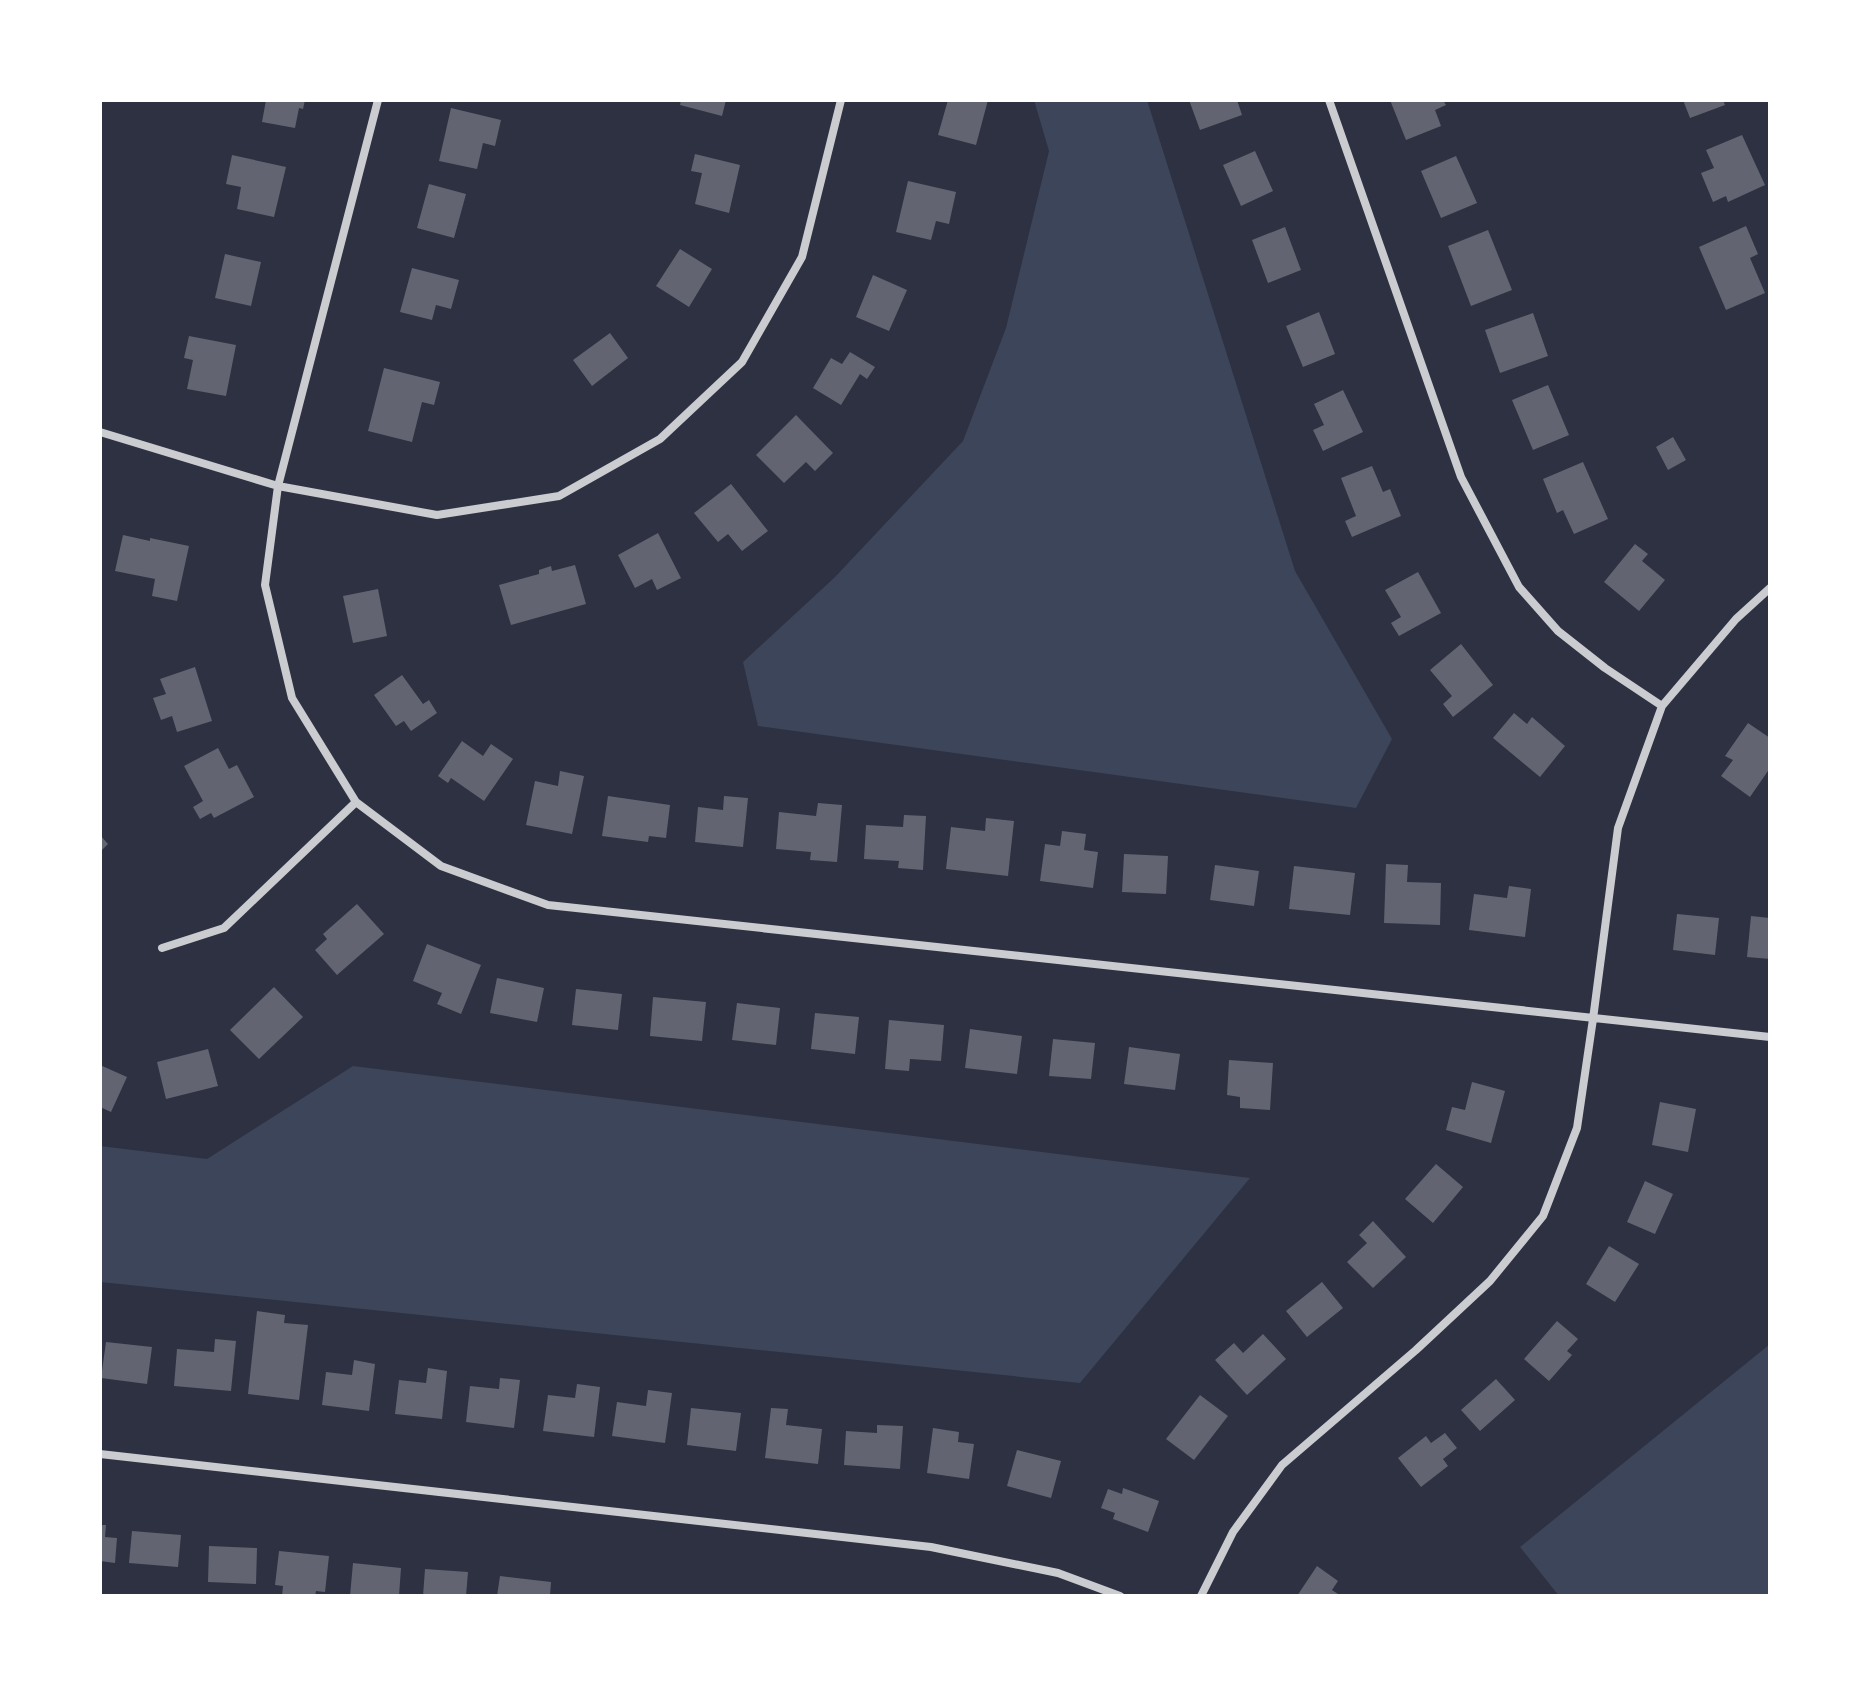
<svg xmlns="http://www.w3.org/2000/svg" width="1870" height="1696" font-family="'PT Sans Narrow',sans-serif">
<rect width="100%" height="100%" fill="#2d3142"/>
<!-- green -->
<path fill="#3c4559" d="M1034,100H1147L1295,571L1392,739L1356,808L758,726L743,662L835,577L963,441L1006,328L1049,151Z
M353,1066L1250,1178L1080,1383L100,1282V1146L207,1159Z
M1770,1344V1596H1559L1520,1547Z"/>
<!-- building -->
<path fill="#626471" d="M266,100H305L303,109L299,108L295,128L262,122Z
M681,100H726L722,116L680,105Z
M948,100H988L976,145L938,135Z
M1189,100H1237L1242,115L1200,130Z
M1390,100H1443L1446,105L1435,110L1441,126L1406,140Z
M1683,100H1723L1725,105L1690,118Z
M451,108L501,120L495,146L483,143L477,169L439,161Z
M1742,135L1765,185L1728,202L1726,196L1713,202L1701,173L1714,168L1706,150Z
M1255,151L1273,191L1241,206L1223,165Z
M695,154L740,165L729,213L695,204L702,173L691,171Z
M232,155L286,167L274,217L237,209L241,187L226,184Z
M1456,156L1477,203L1441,218L1421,171Z
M908,181L956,192L949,224L936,221L931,240L896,232Z
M429,184L466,194L454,238L417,228Z
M1746,226L1758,254L1750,258L1765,293L1726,310L1699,247Z
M1285,227L1301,270L1268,283L1252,240Z
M1488,230L1512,290L1471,306L1448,246Z
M680,249L712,269L689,307L656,286Z
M225,254L261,262L251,306L215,298Z
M412,268L459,280L451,309L436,305L432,320L400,312Z
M873,275L907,290L889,331L856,317Z
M1319,312L1335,354L1303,367L1286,326Z
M1533,313L1548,356L1500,373L1485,330Z
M610,333L628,358L592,386L573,360Z
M189,336L236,345L226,396L187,389L193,360L184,358Z
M850,352L875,367L867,379L860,374L841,405L813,388L831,358L842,364Z
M384,368L440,382L434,405L422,402L412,442L368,431Z
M1548,385L1569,435L1533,450L1512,400Z
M1343,390L1363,432L1323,451L1313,430L1324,425L1314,404Z
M796,415L833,453L815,471L806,462L784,483L756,455Z
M1673,437L1686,460L1668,470L1656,447Z
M1583,462L1608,519L1574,534L1563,510L1557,513L1543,479Z
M1372,466L1383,492L1390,489L1401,516L1352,537L1345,521L1356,516L1341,478Z
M731,484L768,531L742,551L728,534L718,542L694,513Z
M658,533L681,578L657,590L652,579L635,588L618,555Z
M123,535L150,541V538L189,546L177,601L152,596L155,579L115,571Z
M1635,544L1648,554L1642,561L1665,580L1639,611L1604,582Z
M575,565L586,604L511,625L499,585L539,574V570L551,566L552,571Z
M1418,572L1441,613L1399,636L1391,623L1401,617L1385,590Z
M378,589L387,636L353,643L343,596Z
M1461,644L1493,685L1453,717L1443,704L1452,696L1430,670Z
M195,667L212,721L177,732L172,716L161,720L153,698L166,694L160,679Z
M402,675L423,704L429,700L437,713L411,731L404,721L396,726L374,695Z
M1514,713L1527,724L1532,717L1565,746L1540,777L1493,738Z
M1748,723L1770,738V768L1750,797L1721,776L1733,760L1725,756Z
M462,741L483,756L491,744L513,759L484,801L451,778L448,783L438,776Z
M218,748L229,769L237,765L254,797L214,818L211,813L200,819L193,807L203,801L184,766Z
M560,771L584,776L572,834L526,825L535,781L558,786Z
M608,796L670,805L666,838L649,836L648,842L602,836Z
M724,796L748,798L743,847L695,842L698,807L723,810Z
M818,803L842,805L837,862L810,860L811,852L776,849L779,812L816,816Z
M904,815L926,816L923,870L898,868L899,861L864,859L866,825L903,827Z
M986,818L1014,821L1008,876L946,869L951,827L985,831Z
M1062,831L1086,834L1084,850L1098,852L1093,888L1040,881L1045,844L1060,846Z
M100,835L108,844L100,852Z
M1124,854L1168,856L1166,894L1122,892Z
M1386,864L1408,865L1407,882L1441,883L1440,925L1384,923Z
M1215,865L1259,871L1254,906L1210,900Z
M1294,866L1355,873L1350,915L1289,909Z
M1509,886L1531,889L1525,937L1469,930L1474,894L1507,898Z
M357,904L384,934L337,975L315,950L327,939L323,934Z
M1677,914L1719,918L1715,955L1673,950Z
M1751,916L1770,918V959L1747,957Z
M427,944L481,965L461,1014L437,1004L442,993L413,981Z
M497,978L544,988L537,1022L490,1013Z
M274,987L303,1017L259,1059L230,1030Z
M576,989L622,994L618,1030L572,1025Z
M653,997L706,1002L702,1041L650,1036Z
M737,1003L780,1008L776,1045L732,1040Z
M815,1013L859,1017L855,1054L811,1049Z
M889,1020L944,1025L941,1061L910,1059L909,1071L885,1069Z
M970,1029L1022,1036L1017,1074L965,1068Z
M1053,1039L1095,1043L1091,1079L1049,1076Z
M1129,1047L1180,1054L1175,1090L1124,1084Z
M208,1049L218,1086L166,1099L157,1062Z
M1229,1060L1273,1063L1270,1110L1240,1108V1097L1227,1095Z
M100,1065L127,1077L111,1112L100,1107Z
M1472,1082L1505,1091L1491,1143L1446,1130L1452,1107L1465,1110Z
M1660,1102L1696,1109L1688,1152L1652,1145Z
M1436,1164L1463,1187L1433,1223L1405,1199Z
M1645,1181L1673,1194L1655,1234L1627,1222Z
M1373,1221L1406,1257L1373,1288L1347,1262L1367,1243L1359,1235Z
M1609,1246L1639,1264L1615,1302L1586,1284Z
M1322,1282L1343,1308L1307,1337L1286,1311Z
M257,1311L285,1315L284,1323L308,1325L299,1400L248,1394Z
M1557,1321L1578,1339L1567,1351L1572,1355L1549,1381L1524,1359Z
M1263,1334L1286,1359L1247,1395L1215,1360L1234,1343L1243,1353Z
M215,1339L236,1341L231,1391L174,1386L177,1349L214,1352Z
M106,1342L152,1347L147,1384L101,1378Z
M354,1360L375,1364L369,1411L322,1405L326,1372L352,1375Z
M428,1368L447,1371L442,1419L395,1414L399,1380L426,1383Z
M500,1378L520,1380L514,1428L466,1422L470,1386L499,1389Z
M1496,1379L1515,1400L1480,1431L1461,1410Z
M577,1384L600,1387L594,1437L543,1431L548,1395L575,1398Z
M648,1390L672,1393L665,1443L612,1436L617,1402L646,1406Z
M1200,1395L1228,1416L1194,1460L1166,1439Z
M691,1408L741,1413L736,1451L687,1445Z
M771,1408L788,1409L786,1425L822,1429L818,1464L765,1458Z
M877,1425L903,1426L900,1469L844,1465L846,1431L877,1433Z
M933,1428L959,1432L958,1442L974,1444L969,1479L927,1473Z
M1445,1433L1457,1448L1443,1459L1448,1466L1421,1487L1398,1458L1426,1436L1431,1443Z
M1017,1450L1061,1461L1051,1498L1007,1486Z
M1123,1488L1159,1501L1148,1532L1113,1519L1115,1513L1101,1508L1108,1489L1122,1494Z
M100,1525H106L105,1537L117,1538L115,1563L100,1561Z
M132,1531L181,1535L178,1567L129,1563Z
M209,1546L257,1548L256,1584L208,1582Z
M279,1551L329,1556L325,1592L316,1591L315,1596H282L283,1586L275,1585Z
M353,1563L401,1568L399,1596H350Z
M1317,1566L1338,1581L1332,1590L1341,1596H1297Z
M425,1569L468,1572L466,1596H423Z
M500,1576L551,1582L550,1596H497Z"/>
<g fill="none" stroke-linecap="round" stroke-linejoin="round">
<!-- minor -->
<path stroke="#caccd0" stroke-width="8" d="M378,100L278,486L265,585L292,698L356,802L441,866L548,905L1770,1037
M1329,100L1461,477L1519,587L1558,631L1605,668L1662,706
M100,432L278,486L437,515L559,496L660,439L742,362L802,257L841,100
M162,948L224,928L356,802
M100,1454L931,1547L1058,1573L1120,1596
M1201,1596L1233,1532L1282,1465L1416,1350L1490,1281L1543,1216L1577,1128L1593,1019L1618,828L1662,706L1736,619L1770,588"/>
</g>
<!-- border -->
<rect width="1870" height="1696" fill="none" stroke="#ffffff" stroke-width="204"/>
</svg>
